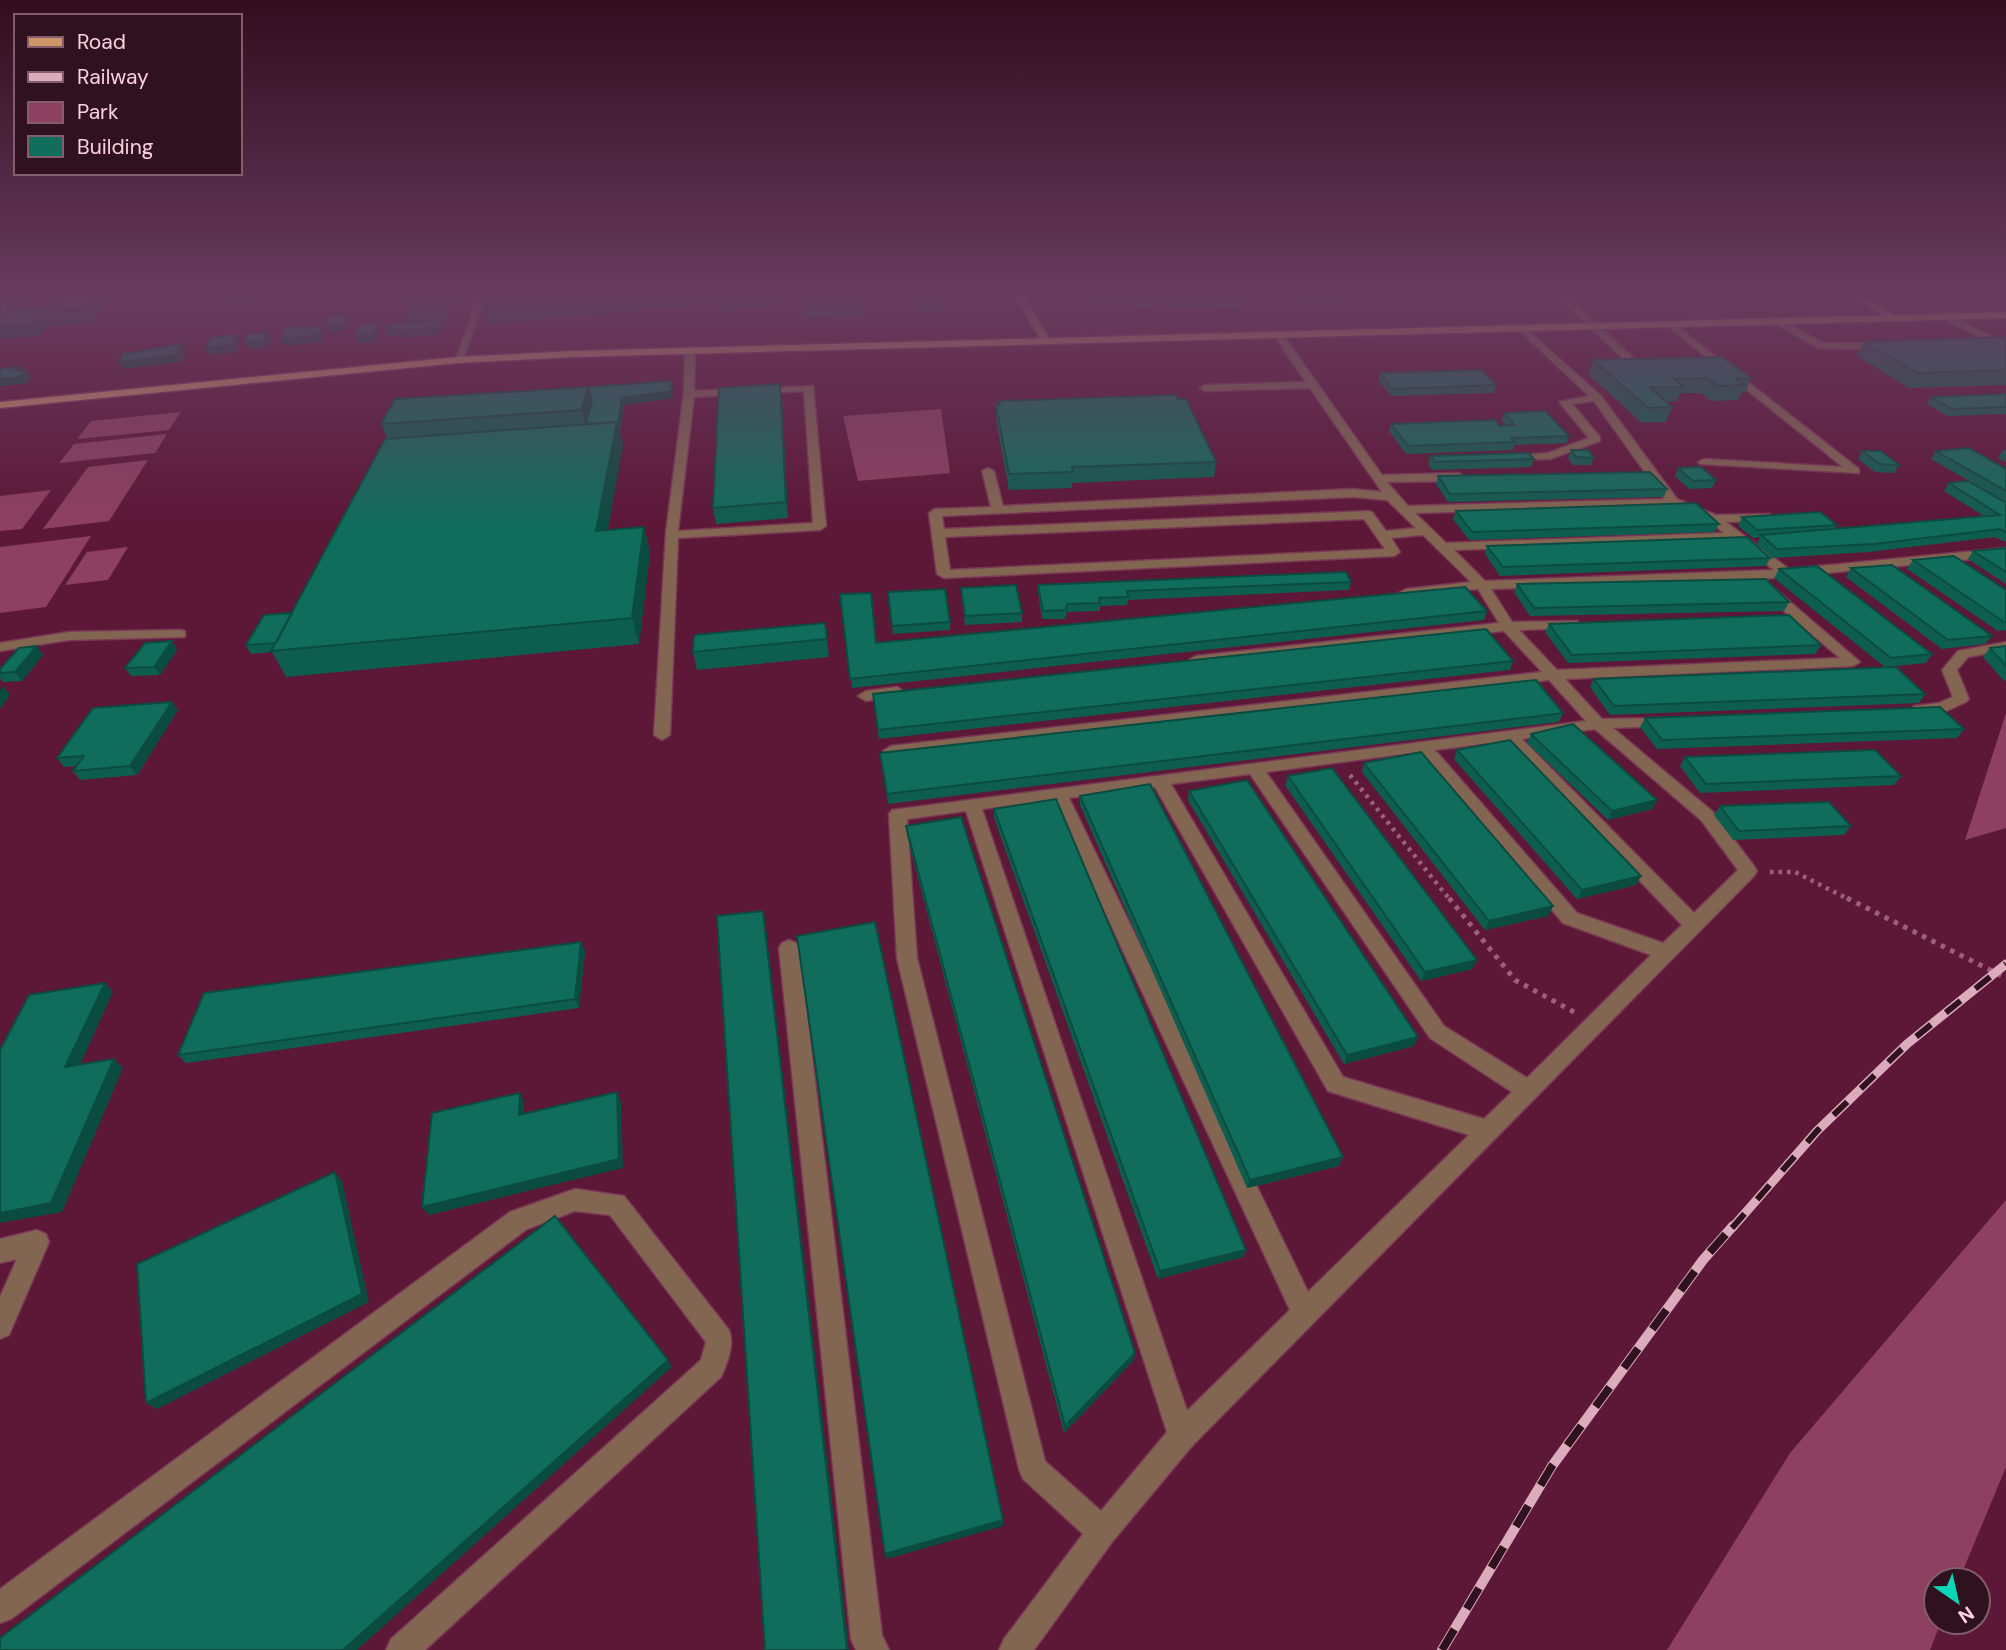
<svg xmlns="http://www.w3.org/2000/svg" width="2006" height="1650" font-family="'DM Sans',sans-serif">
<rect width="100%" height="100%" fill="#5d1737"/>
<!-- green -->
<path fill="#8d405f" d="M941,409L950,473L858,481L843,416Z
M181,412L169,430L77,439L91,421Z
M167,434L155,453L59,463L74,444Z
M148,460L109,521L43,529L88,467Z
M51,490L22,529L0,531V496Z
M91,536L46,607L0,613V547Z
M128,547L108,580L65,585L87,552Z
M2006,713V828L1965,840Z
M2006,1200V1467L1959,1580H1936V1622H1941L1930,1650H1667L1790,1453Z"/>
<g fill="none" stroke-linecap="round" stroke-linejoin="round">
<defs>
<path id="lane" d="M478,295H486L463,360L455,362Z
M1556,295H1565L1648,371V375H1640Z
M1942,314H1948L2003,343L1995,345L1942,318Z
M1772,318H1778L1823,343H1879L1884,346L1879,349L1818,348L1772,322Z
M1669,320L1859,469V473L1700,464L1698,462L1704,459L1843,467L1666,325L1664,323Z
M1521,324L1601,396L1677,499L1716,515L1770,514V520L1766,521L1726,522L1789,569L2006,548V556L1752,580L1491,589L1512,622L1578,621V627L1573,628L1519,630L1557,670L1840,658L1765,595L1763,592L1770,588L1775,589L1860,662L1853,666L1565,679L1602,719L1671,718L1673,721L1665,726L1613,728L1713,812L1754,866L1757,871L1754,876L1192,1446L1112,1542L1034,1650H999L1004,1639L1083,1534L1023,1479L1019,1469L897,958L889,814L892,810L1586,721L1549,680L891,756L885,755L883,751L891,746L1542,672L1504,631L1196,664L1189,660L1196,656L1499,623L1478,589L1401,596L1399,593L1406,589L1471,582L1423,535L1391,538L1400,552L1394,556L944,578L937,574L929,513L935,509L991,507L982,471L988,468L994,471L1003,506L1353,489L1382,492L1310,388L1205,391L1200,388L1205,385L1306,382L1273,334L1278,331L1281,332L1382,475L1459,473L1465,477L1459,481L1387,482L1408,506L1664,499L1594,401L1572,404L1600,437V441L1550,459L1506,460V456L1548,453L1589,438L1559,402L1589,396L1518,329L1516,327ZM1353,497L1387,500L1416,528L1386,531L1372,512L1368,511L944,529L942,516ZM1671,506L1710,522L1724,533L1446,543L1415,513ZM1364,519L1385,549L950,570L945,537ZM1734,540L1774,570L1485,581L1454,550ZM1595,729L1701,820L1738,870L1694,913L1522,739ZM1506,741L1682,925L1663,943L1577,913L1435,750ZM1418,752L1563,923L1651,955L1527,1078L1444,1026L1266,772ZM1250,774L1430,1038L1512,1092L1484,1119L1343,1077L1171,784ZM1155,787L1328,1091L1469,1135L1308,1292L1069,798ZM1053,800L1290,1310L1187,1411L982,809ZM966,811L1167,1432L1101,1511L1045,1461L917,958L907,819Z
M690,347L695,350L694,391L813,386L826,526L820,530L678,538L670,735L662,740L654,735L666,532L684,392L685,350ZM804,391L813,523L678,531L694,397Z
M180,630L185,631V637L69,640L0,651V643L69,632Z
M2006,642V650L1968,657L1957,670L1969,699L1966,702L1942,713L1914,712L1912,709L1914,706L1939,703L1953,697L1942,670L1958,651Z
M897,687L905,692L902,695L866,701L858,696L866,691Z
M789,940L796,943L799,948L882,1635L889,1650H856L851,1639L779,948L782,943Z
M575,1189L624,1196L729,1330C735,1345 727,1363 721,1377L425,1650H386L391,1639L701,1360L706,1342L610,1215L575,1211L527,1229L11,1619L0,1623V1589L510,1212Z
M37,1230L46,1234L49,1242L9,1335L0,1339V1297L17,1259L0,1263V1239Z"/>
<path id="secondary" d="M1014,295H1023L1050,340L1048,342H1042Z
M1848,295H1859L1898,317L1890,319Z"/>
<path id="primary" d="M2006,312V318L573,357L458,363L0,408V402L458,357L573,351Z"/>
</defs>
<!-- lane casing -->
<use href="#lane" stroke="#7a3855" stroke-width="3"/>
<!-- secondary casing -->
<use href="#secondary" stroke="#7a3855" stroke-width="3"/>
<!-- primary casing -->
<use href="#primary" stroke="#7a3855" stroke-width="3"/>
<!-- path-far1 -->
<path stroke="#9c6079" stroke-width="4.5" stroke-dasharray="3.5 5" stroke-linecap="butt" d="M1350,775L1450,900
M1770,872H1795L1850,900"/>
<!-- path -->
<path stroke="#9c6079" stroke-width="5" stroke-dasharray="4.5 6" stroke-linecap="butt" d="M1449,898L1515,980L1574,1012
M1847,898L2006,978"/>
<!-- lane -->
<use href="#lane" fill="#836652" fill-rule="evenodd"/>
<!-- secondary -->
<use href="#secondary" fill="#ad8060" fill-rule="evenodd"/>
<!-- primary -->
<use href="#primary" fill="#ce946a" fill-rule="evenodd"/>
<defs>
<path id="rail-far1" d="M1732,1228L1817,1131L1907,1044L2006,964"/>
<path id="rail" d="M1442,1650L1552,1466L1703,1260L1733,1226"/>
</defs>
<!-- rail-far1 casing -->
<use href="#rail-far1" stroke="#dcabbc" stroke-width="9"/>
<!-- rail casing -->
<use href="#rail" stroke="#dcabbc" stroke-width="10"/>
<!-- rail-far1 -->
<use href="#rail-far1" stroke="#30111e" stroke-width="6" stroke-dasharray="19" stroke-linecap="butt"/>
<!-- rail -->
<use href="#rail" stroke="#30111e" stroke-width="8" stroke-dasharray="24" stroke-linecap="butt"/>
</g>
<!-- wall -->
<path fill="#0e5e4f" d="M1080,295H1163L1162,298L1156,308L1090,301Z
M1168,295H1239L1238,308L1216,309L1214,305L1174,309L1168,298Z
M1293,295H1332L1330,303L1299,304Z
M1437,295H1488L1447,297Z
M941,299V311H916V305Z
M863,307L860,318L803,317V310Z
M2006,337V385L1909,388L1857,356L1864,342Z
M1593,360L1751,378L1745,393H1741L1738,400L1711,401L1701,393H1681L1677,401L1666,402L1672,407L1666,422L1642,423L1588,374Z
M1380,373L1496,385L1494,393L1391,396L1378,380Z
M671,381L673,388L672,398L624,405L620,430H619L623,445L607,530L644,527L650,552L639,644L286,677L272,652L251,654L246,645L292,613L387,438L381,424Z
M2006,394V414L1947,416L1927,404L1931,397Z
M782,399L788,518L716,524L713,508Z
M999,401L1216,462L1214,477L1072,483V488L1009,490L996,420V405H999Z
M1504,413L1569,436L1567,443L1514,445L1513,450L1406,454L1389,431L1391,424L1506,425L1501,420Z
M1571,450L1594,458L1591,465H1573L1568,458Z
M2003,450H2006V462L1998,458Z
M1862,451L1899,465L1894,473L1875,472L1858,459Z
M1936,451L2006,469V502L1931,459Z
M1430,456L1534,459L1531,467L1432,470L1428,464Z
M1678,468L1716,480L1712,488L1689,489L1675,476Z
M1438,476L1667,489L1664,497L1448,502L1436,484Z
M1949,483L2006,503V542L1995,537L1869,552L1772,558L1757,544L1760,537L1753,538L1738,526L1742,517L1837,525L1834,529L1984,516L1944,491Z
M1456,511L1719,524L1715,532L1469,540L1453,519Z
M1487,546L1770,558L1766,566L1500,576L1485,554Z
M2006,548V584L1968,559L1973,551Z
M1913,560L2006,590V630L1998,631L1907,569Z
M1851,568L1992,636L1985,644L1942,649L1846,577Z
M1779,569L1932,654L1926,663L1885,667L1774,578Z
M1351,582L1349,590L1128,600L1127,605L1100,606V611L1067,612L1065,619H1042L1038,593V585Z
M1517,584L1789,602L1784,611L1530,616L1514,592Z
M961,588L1022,613V622L965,625Z
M888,592L950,622V630L893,634Z
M840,594L876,643L1487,611L1484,620L852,688Z
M825,623L829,657L697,670L693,652Z
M1549,624L1821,645L1815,654L1568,663L1545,632Z
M172,641L177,650L160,675L131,676L125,668Z
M2006,646V680L2004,681L1983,657L1990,648Z
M43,655L22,681L3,682L0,678V669Z
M1513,661L1510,670L879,739L873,694Z
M1594,679L1925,694L1919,703L1610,715L1590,687Z
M178,710L137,775L80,780L73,771L77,766L64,767L57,758Z
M1563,713L1559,722L888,804L880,753Z
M1645,718L1964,729L1957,738L1657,749L1640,727Z
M1531,734L1657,800L1652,809L1608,820L1527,743Z
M1457,750L1641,876L1636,885L1577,899L1454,759Z
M1685,757L1901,776L1894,785L1700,793L1680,766Z
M1364,763L1553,906L1548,916L1485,930L1362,772Z
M1288,776L1472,969L1421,981L1285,785Z
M1189,791L1418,1037L1414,1046L1344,1064L1188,800Z
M1080,796L1339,1166L1247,1188L1080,805Z
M1720,806L1851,826L1844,835L1733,840L1714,815Z
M994,809L1246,1250L1243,1257L1158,1279L994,818Z
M906,826L1135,1353L1133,1361L1064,1433L907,836Z
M581,942L585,951L579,1008L186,1063L178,1055Z"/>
<!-- shaded-wall -->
<path fill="#0b4c40" d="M97,295H102L107,305L91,322L49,326L39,336L2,339L0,337V315L41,312Z
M225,295H258L256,299L228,302Z
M399,295H453L445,326H441L440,334L400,338V336L388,337L386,330L412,329Z
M480,295H708L709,304L489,324Z
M720,295H773L774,306L723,311Z
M1157,295H1163L1162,298L1156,308Z
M1176,295H1215L1214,305L1174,309Z
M20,299L28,313L10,309Z
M862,300L863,307L860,318L859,311Z
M347,315L350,321L346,330L327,332L324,325Z
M377,323L379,330L377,341L358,343L355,336Z
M321,327L323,334L322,342L284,346L281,339Z
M268,332L271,339L268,347L248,349L245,342Z
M236,335L240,342L235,352L210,355L206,348Z
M181,344L185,352L180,362L123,369L119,362Z
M19,367L23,374L26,370L31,377L25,384L0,386V379L16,371Z
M671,381L673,388L672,398L624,405L620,430L618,422L622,398Z
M780,384L782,399L788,518L786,502Z
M588,387L593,409L585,425L581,410Z
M617,422L623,445L603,556L596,531Z
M644,527L650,552L639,644L632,618Z
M172,641L177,650L160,675L154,667Z
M37,646L43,655L22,681L15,672Z
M3,686L10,695L0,709V691Z
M172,702L178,710L137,775L130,766Z
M1657,800L1652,809L1608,820L1612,811Z
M1641,876L1636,885L1577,899L1582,890Z
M1553,906L1548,916L1485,930L1489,921Z
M763,911L765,920L849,1650H847Z
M581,942L585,951L579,1008L575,999Z
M1477,960L1472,969L1421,981L1425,972Z
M105,983L113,992L75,1076L65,1067Z
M1418,1037L1414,1046L1344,1064L1347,1055Z
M114,1059L123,1068L62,1212L0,1223V1213Z
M617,1092L621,1101L623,1168L429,1215L422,1207Z
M520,1093L524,1102V1123L519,1115Z
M1343,1157L1339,1166L1247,1188L1250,1180Z
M335,1172L342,1181L369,1302L157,1409L146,1403Z
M1246,1250L1243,1257L1158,1279L1160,1271Z
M1135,1353L1133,1361L1064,1433L1065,1426Z
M668,1360L672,1367L357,1650H343Z
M1003,1520V1526L887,1559L885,1554Z"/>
<!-- building -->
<path fill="#106d5c" stroke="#0b4c40" stroke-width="2" d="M64,295H97L84,309L41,312L30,323L0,325V319L5,315H0V301L20,299L10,309L54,306Z
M916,299H941L940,304L916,305Z
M807,300H862L859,311L803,310Z
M347,315L343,324L324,325L328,316Z
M439,320L438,327L398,331V329L386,330L387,325Z
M377,323L374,334L355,336L358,325Z
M321,327L319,335L281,339L285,328Z
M268,332L264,340L245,342L248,334Z
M236,335L232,345L206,348L211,338Z
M2006,337V370L1918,373L1864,342Z
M181,344L176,355L119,362L123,354Z
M1722,357L1751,378L1736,379L1744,385L1717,386L1708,378L1674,379L1684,387H1649L1672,407L1648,408L1593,360Z
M19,367L16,371L26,370L20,377L0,379V369Z
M1481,370L1496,385L1392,389L1380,373Z
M671,381V391L622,398L618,422L586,424L592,401L588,387Z
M780,384L786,502L713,508L719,388Z
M588,387L581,410L381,424L395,399Z
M2006,394V407L1952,409L1931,397Z
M1176,395L1178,399H1186L1216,462L1072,467L1073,472L1009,474L996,405H1000L999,401Z
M1545,411L1569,436L1511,438L1515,442L1408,446L1391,424L1495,420L1500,426L1515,425L1504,413Z
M617,422L596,531L644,527L632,618L271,651L385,439Z
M1969,448L2006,469V491L1936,451Z
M1571,450H1588L1594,458L1576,457Z
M1862,451H1881L1899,465L1880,464Z
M1529,453L1534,459L1435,462L1430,456Z
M1701,467L1716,480L1693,481L1678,468Z
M1650,472L1667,489L1450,494L1438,476Z
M1968,481L2006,503V532L2000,529L1874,544L1777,549L1761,535L2000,515L1949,483Z
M1696,503L1719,524L1472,532L1456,511Z
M1820,512L1837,525L1757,530L1742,517Z
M1747,537L1770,558L1503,567L1487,546Z
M2006,548V572L1973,551Z
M1954,556L2006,590V622H2004L1913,560Z
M1892,565L1992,636L1948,640L1851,568Z
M1817,566L1932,654L1891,658L1779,569Z
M1346,572L1351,582L1127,591L1128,597L1099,598L1100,603L1067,604L1066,610L1043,611L1038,585Z
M1766,579L1789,602L1534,608L1517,584Z
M1016,585L1022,613L965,616L961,588Z
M1465,587L1487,611L850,679L840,594L871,593L876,643Z
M945,589L950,622L892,626L888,592Z
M292,613L276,643L246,645L264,615Z
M1789,615L1821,645L1572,655L1549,624Z
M825,623L827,639L693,652L694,635Z
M1486,629L1513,661L878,730L873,694Z
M172,641L154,667L125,668L145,643Z
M37,646L15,672L0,673V669L19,648Z
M2006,646V666L1990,648Z
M1896,667L1925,694L1614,706L1594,679Z
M1536,680L1563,713L887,794L880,753Z
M172,702L130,766L73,771L84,756L57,758L93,708Z
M1940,707L1964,729L1662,740L1645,718Z
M1573,724L1657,800L1612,811L1531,734Z
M1510,740L1641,876L1582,890L1457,750Z
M1875,750L1901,776L1706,784L1685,757Z
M1421,752L1553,906L1489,921L1364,763Z
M1332,768L1477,960L1425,972L1288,776Z
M1247,780L1418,1037L1347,1055L1189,791Z
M1150,784L1343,1157L1250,1180L1080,796Z
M1056,799L1246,1250L1160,1271L994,809Z
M1829,802L1851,826L1739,831L1720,806Z
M961,817L1135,1353L1065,1426L906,826Z
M763,911L847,1650H765L717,916Z
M875,922L1003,1520L885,1554L797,936Z
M581,942L575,999L178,1055L204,993Z
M105,983L65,1067L114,1059L51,1203L0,1213V1050L29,995Z
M617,1092L619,1159L422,1207L432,1113L520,1093L519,1115Z
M335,1172L362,1294L146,1403L137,1264Z
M555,1216L668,1360L343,1650H0V1638Z"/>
<!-- sky -->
<linearGradient id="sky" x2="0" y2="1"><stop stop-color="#330d1e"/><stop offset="0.56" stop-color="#673c5e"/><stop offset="1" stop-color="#673c5e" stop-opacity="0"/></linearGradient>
<rect width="2006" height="526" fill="url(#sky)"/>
<!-- legend -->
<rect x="14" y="14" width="228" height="161" fill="#30111e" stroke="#825d6b" stroke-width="2"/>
<rect x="28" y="37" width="35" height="10" fill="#ce946a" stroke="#825d6b" stroke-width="2"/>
<text x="77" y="49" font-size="21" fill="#fcd0de">Road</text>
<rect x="28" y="72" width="35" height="10" fill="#dcabbc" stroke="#825d6b" stroke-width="2"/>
<text x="77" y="84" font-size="21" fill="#fcd0de">Railway</text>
<rect x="28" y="102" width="35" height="21" fill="#8d405f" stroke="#825d6b" stroke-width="2"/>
<text x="77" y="119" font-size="21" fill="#fcd0de">Park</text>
<rect x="28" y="136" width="35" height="21" fill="#106d5c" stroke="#825d6b" stroke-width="2"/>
<text x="77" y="154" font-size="21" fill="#fcd0de">Building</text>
<!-- north arrow -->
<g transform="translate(1957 1601) rotate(146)"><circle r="33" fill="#30111e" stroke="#825d6b" stroke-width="2"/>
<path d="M0-5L12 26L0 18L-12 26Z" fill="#0ad5b5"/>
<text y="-10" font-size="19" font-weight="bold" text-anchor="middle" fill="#fcd0de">N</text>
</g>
</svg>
